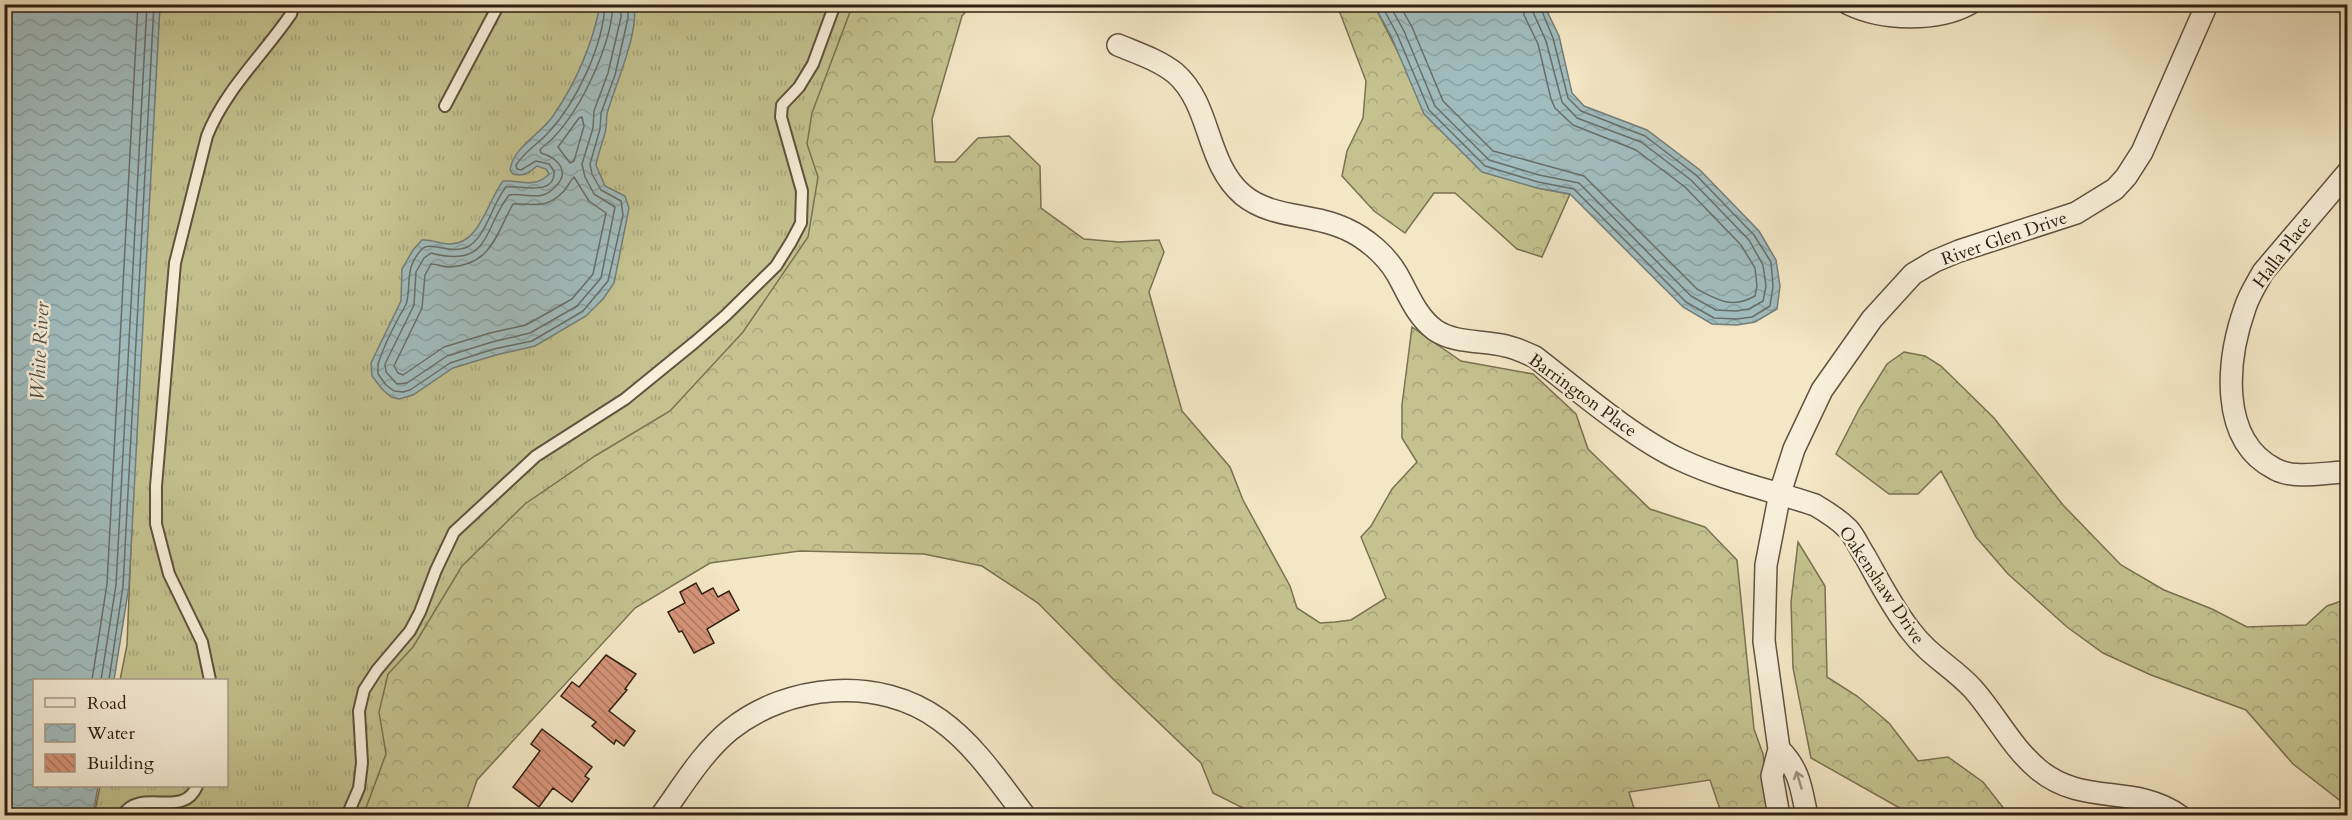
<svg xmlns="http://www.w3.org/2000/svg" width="2352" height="820" font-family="Cardo,serif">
<defs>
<pattern id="grass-tufts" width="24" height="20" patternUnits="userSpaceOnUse" patternTransform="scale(1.5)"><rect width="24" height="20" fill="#c4c390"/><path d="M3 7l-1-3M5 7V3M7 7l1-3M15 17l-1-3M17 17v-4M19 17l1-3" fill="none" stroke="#a9a77b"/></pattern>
<pattern id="forest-crowns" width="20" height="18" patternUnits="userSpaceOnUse" patternTransform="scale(1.5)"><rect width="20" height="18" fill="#c4c390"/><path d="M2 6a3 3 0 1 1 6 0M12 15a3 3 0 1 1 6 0" fill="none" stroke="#a9a77b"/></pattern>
<pattern id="water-waves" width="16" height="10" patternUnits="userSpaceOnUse" patternTransform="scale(1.5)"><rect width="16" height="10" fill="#a1bdbf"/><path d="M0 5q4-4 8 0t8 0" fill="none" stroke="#8ba2a3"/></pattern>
<pattern id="building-back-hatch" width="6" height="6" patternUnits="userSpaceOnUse" patternTransform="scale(1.5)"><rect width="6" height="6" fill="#d79479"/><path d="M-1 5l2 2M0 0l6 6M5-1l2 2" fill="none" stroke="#af7862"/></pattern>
</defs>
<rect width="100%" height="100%" fill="#f4e7c6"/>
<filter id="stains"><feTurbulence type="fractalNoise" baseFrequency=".00333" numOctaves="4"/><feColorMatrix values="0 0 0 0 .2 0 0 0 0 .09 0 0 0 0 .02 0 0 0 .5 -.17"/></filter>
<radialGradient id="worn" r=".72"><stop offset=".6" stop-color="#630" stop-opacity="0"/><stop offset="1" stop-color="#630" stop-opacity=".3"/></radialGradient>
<!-- grass -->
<path fill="url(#grass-tufts)" stroke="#7a7251" stroke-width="1.5" d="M160,5H891L831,212L760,367L383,815L94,816L100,786H226V680H120L127,645L142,276Z"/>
<!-- forest -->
<path fill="url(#forest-crowns)" stroke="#7a7251" stroke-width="1.5" d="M853,4L972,5L962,16L932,119L935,162H955L978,138L1009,136L1040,166L1041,208L1084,239L1119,242L1159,240L1164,252L1149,292L1182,411L1230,467L1243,500L1290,586L1297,608L1320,623L1335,622L1351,620L1386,598L1361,537L1371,526L1392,489L1417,462L1402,438V405L1412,327L1461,361L1533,374L1576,414L1588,449L1650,509L1705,527L1737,560L1754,729L1763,754L1772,815H1722L1710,780L1629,792L1636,815L1479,816L1478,808L1433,810L1416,816L1257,815L1213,793L1201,763L1112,678L1038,603L982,566L924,554L800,551L710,563L635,608L477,780L465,815L363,816L386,754L379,712L388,674L413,647L462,566L525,504L595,456L670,411L743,332L808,237L818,177L807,144L812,113Z
M1337,5H1374L1404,64L1537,188L1570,194L1542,257L1517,249L1455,193H1434L1405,233L1374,211L1342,176L1347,151L1363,118L1366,81Z
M1904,352L1925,356L1941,366L1994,418L2063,505L2121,565L2164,590L2212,609L2247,627L2306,625L2327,606L2347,599V806L2293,764L2246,710L2151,675L2103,653L2067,627L2008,574L1976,537L1941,471L1918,494H1889L1836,454L1859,409L1887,364Z
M1798,542L1825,586L1827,677L1857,696L1889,723L1918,761L1948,757L1983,782L2009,815H1912L1811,758L1793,668L1791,602Z"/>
<!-- water -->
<path fill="url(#water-waves)" stroke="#747e7a" stroke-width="1.5" d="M5,4L160,5L129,586L114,680H34V786H98L93,815H5Z
M600,5H634C639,34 615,85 607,114C606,120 607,127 605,133C602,144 598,154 596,165L605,186L625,196L629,208L614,283L603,299L586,316L535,346L496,355L453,368L413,395L399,399L391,397L382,389L372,376L371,363L401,301L402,269L413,250L422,240C432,239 440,244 450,244C480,244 487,202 503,181C522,180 534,189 549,174L546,169L537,166C529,173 524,177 513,174L510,170C513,147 541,134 553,116C577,81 592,46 600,5Z
M1374,5H1544L1559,36L1572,93L1584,106L1647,130L1700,170L1759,231L1776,260L1780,286L1777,309L1755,322L1737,325L1712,324L1683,307L1570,194L1537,188L1482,172L1424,114L1391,36Z"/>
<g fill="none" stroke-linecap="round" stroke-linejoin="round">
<!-- shore -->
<path stroke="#686e68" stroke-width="1.5" d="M605,4C603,46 577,101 549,132C538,144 525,151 516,165L517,169L521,170L536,161L549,164L554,171C556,197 520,185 506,187C492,203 486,240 465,248C449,254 430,241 422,249C405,267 411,280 407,301C406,307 401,312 399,317C391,332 383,348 378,364V374L386,385L394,391L403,392L410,390L450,363L494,349L532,341L573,317L583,311L608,281L623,215L621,201L601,190L592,174L590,164L600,129L601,113L615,75L628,18V4
M613,4C611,46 582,107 554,137C550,142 544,145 540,150L541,153C558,158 571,172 555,187C551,191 548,194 543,195C531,198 521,193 509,195C483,228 491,269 431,253L424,258L416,272L414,305L385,364L386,372L397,384L407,383L447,356L492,342L530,333L577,306L601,278L615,207L594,194L585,177L582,164L593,128L594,111L608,73L621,17V4
M1381,4L1397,34L1429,110L1485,166L1538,182L1574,189L1686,302L1714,318L1737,319L1752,317L1770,306L1773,286L1771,262L1754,235L1696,175L1645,136L1581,111L1568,98L1553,38L1539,4
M1389,4L1404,31L1435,106L1489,160L1539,175L1579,183L1691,296L1716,310L1736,311L1749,309L1763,301L1766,286L1763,265L1749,240L1691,180L1641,142L1577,118L1562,102L1546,41L1533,12L1532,4
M1399,4L1412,27L1443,101L1493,151L1584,176L1697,289C1717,300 1732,309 1755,296L1757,286L1755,268L1741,245L1685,187L1636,150L1573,125L1555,108L1551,99L1538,44L1524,15L1523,4
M582,117L584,126L574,161L570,163L558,147L579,118Z
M574,177L589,201L606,213L593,274L572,299L526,325L490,333L444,347L403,375L398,373L394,366L422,308L425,275L431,264C437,264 443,267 449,267C492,265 496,234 513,204C534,203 545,210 563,192C567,188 570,181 574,177Z
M92,680L107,584L138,4
M101,680L116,585L147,4
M109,680L123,586L154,4"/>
</g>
<!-- building -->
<path fill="url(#building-back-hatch)" stroke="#302012" stroke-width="1.5" d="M696,583L702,594L713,588L718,597L729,591L739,610L707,629L714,643L694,653L682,631L679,632L668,612L685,603L680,592Z
M606,655L636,674L625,689L627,690L609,711L635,731L624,746L616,740L614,744L592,726L596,722L561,696L572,682L579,687Z
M542,729L592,767L585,776L589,779L572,802L553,788L539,807L513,787L540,751L531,744Z"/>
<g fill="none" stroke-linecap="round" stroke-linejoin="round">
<defs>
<path id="lane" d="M445,106L499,4
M210,680L202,642L169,574L156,524V486L175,263L207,136C225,90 263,55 291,14L294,4
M122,816C140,786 183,820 197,786
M347,816L359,788L362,763L359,711L364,690L377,670L410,631L420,612L436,570L454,532L536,456L625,399L695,342L725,316L776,266L791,242L801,223L802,191L781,117L782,105L799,87L813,64L835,4"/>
<path id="street" d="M1849,4C1882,20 1936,22 1969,4
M1118,45C1137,53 1159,60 1175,73C1212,105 1205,163 1243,195C1272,219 1313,213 1346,229C1366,238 1386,255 1397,274C1408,293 1416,316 1435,330C1456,344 1482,340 1506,346C1516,348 1526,353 1535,357C1579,391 1632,437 1681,460C1724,480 1770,490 1815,505C1827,512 1838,519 1848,529C1855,537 1859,547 1865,556C1879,581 1892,607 1910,630C1929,656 1953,667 1973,689C1996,715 2012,748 2039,770C2085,807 2133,783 2180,816
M2348,172L2263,272C2257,283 2249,295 2245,308C2227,359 2218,440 2275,469C2295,480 2326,472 2348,472
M1779,749C1800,770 1801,788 1807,816
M661,816C682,787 702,753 730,730C787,684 879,675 940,720C975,745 999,782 1025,816
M1779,816L1772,776L1779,749L1764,641L1766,565L1780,493L1794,449L1822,390L1872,319L1913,274L1935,261L1959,251L2076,213L2115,189L2126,177L2142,152L2207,4"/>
</defs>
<!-- lane casing -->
<use href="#lane" stroke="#61523f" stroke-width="14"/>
<!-- street casing -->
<use href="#street" stroke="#61523f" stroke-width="24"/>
<!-- lane -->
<use href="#lane" stroke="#f8efda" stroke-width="10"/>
<!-- street -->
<use href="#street" stroke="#f8efda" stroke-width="21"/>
</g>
<!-- one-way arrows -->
<defs><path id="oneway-shaft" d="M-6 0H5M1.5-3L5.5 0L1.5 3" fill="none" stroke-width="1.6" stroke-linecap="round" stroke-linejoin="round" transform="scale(1.5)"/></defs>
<use stroke="#9e9280" href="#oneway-shaft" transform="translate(1799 780) rotate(-107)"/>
<g text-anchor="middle" stroke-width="5" stroke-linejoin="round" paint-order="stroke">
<!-- street labels -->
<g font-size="18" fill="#302012" stroke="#f8efda">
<text transform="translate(2004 238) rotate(-19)" y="6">River Glen Drive</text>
<text transform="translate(2282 252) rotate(-53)" y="6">Halla Place</text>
<text transform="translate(1583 395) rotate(36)" y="6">Barrington Place</text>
<text transform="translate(1882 585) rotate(56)" y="6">Oakenshaw Drive</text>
</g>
<!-- water labels -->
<g font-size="20" font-style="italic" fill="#524f46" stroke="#f8efda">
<text transform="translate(39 351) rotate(-87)" y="7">White River</text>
</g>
</g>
<!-- margin -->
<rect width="2352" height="820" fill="none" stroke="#f4e7c6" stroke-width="24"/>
<rect x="6" y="6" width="2340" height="808" fill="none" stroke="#302012" stroke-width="3"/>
<rect x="12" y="12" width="2328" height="796" fill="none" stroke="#302012" stroke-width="1.5"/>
<!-- legend -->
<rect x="33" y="679" width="195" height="108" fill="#f8efda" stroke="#a89c8a" stroke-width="1.5"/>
<rect x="45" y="698" width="30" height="9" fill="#f8efda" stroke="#a89c8a" stroke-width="1.5"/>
<text x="87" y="709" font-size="18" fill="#302012">Road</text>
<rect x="45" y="724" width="30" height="18" fill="url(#water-waves)" stroke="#a89c8a" stroke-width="1.5"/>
<text x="87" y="739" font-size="18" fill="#302012">Water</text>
<rect x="45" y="754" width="30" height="18" fill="url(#building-back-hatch)" stroke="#a89c8a" stroke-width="1.5"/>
<text x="87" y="769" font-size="18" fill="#302012">Building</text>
<rect width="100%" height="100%" filter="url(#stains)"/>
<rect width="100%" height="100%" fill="url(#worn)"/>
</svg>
